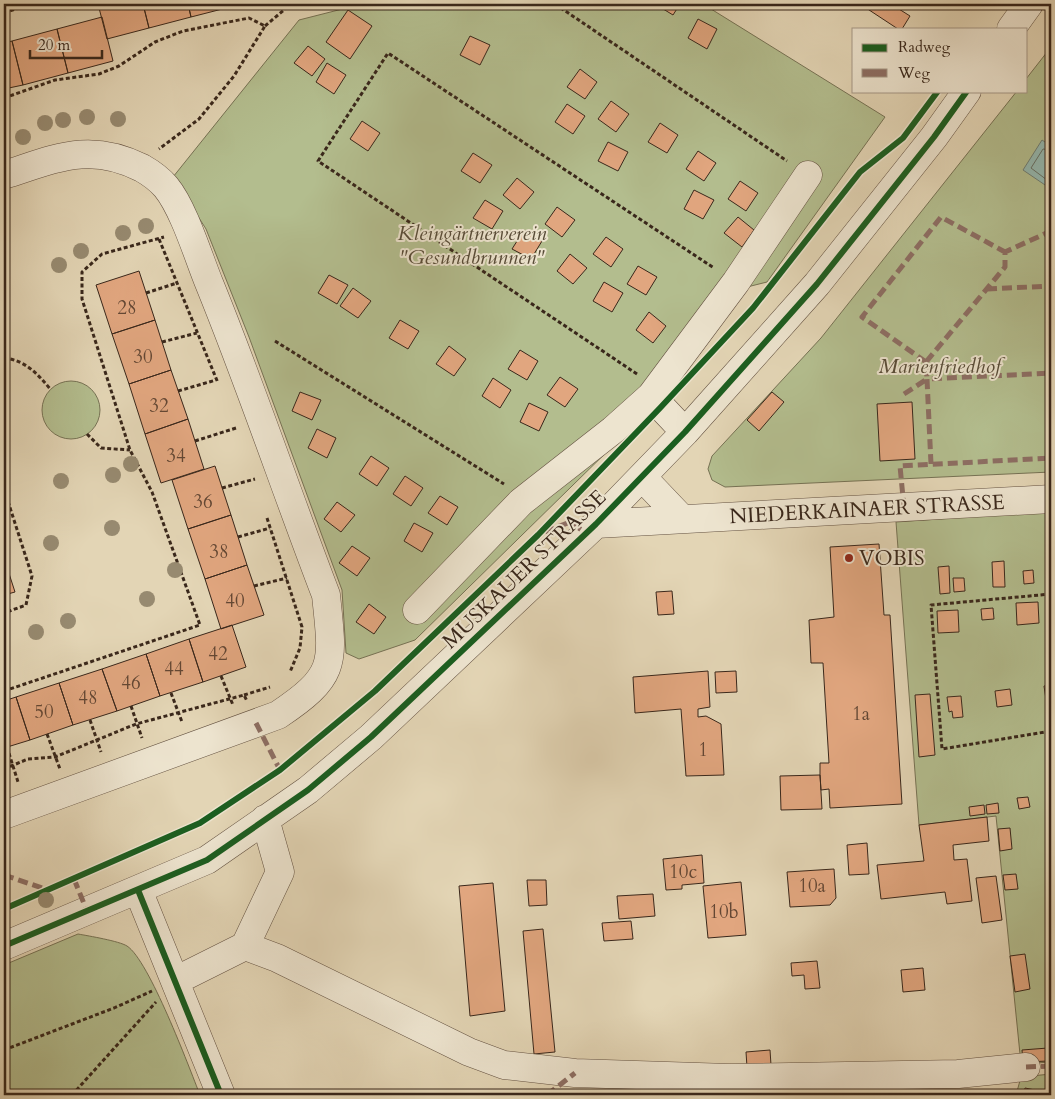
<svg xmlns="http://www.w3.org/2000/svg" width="1055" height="1099" font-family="Cardo,serif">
<rect width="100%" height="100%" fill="#e3d5b5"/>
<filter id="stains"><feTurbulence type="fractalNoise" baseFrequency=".004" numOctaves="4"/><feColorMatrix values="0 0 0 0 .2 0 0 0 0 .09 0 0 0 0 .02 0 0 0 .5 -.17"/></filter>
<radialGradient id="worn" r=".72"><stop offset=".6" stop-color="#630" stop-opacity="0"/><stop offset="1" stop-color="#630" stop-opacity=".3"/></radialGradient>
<!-- green -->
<path fill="#b3bd8e" stroke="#767254" d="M362,4H703L885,117L767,282L743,288L623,436L415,640L359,659L346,653L342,590L249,337L206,229L173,177L299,20Z
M1051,47V472L725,487L712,480L708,469L712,456L821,338L1017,91H1026V79Z
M42 410a29 29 0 1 1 58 0a29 29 0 1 1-58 0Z
M1051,511V1062L1021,1064L996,816L919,825L896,522Z
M78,934C89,936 119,941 127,946C149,960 189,1067 200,1095H4V965Z
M1051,1074V1095H1016L1021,1077Z"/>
<!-- water -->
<path fill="#95b8af" stroke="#707e74" d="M1042,140L1051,146V182L1048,187L1023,170Z"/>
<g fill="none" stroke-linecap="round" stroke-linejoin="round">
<!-- shore -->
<path stroke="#677065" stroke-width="1" d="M1051,150L1043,149L1031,168L1047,180H1051"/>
</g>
<!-- building -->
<path fill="#e1a67f" stroke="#39271b" d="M98,4H143L149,28L107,39Z
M143,4H188L191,17L149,28Z
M188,4H233L234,6L191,17Z
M655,4H680L673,15Z
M860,4H891L910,16L902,29H898Z
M348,10L372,26L350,59L326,42Z
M102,17L113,61L68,73L57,29Z
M698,19L717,29L707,49L688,38Z
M57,29L68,73L23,85L12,41Z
M470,36L490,45L480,65L460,55Z
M12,41L23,85L4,89V43Z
M308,46L325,59L312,76L294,63Z
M327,63L346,75L334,94L316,82Z
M580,69L597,82L585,99L567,87Z
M611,101L629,114L616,132L598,119Z
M567,104L585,116L573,134L555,122Z
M362,121L380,133L368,151L350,139Z
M660,123L678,135L667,153L648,142Z
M608,142L628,152L618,171L598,161Z
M698,151L716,163L704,181L686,169Z
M473,153L492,165L480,183L461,171Z
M517,178L534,192L520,209L503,195Z
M740,181L758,193L746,211L728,199Z
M694,190L714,200L703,219L684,209Z
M485,200L503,211L492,229L473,218Z
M557,207L575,220L562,237L545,224Z
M738,217L754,230L742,247L724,233Z
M524,230L542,241L531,259L512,249Z
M606,237L623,249L611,267L593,254Z
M570,254L587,268L573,284L557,271Z
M638,266L657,277L646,295L627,284Z
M139,271L155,320L112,334L96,285Z
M329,275L348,285L337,304L318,293Z
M604,282L623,293L612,312L593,301Z
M353,288L371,301L358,318L340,306Z
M649,312L666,326L653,343L636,330Z
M155,320L171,370L129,384L112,334Z
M400,320L419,331L408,349L389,338Z
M449,346L466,359L454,376L436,364Z
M520,350L538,361L527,380L508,369Z
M171,370L188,419L145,434L129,384Z
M560,377L578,389L565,407L547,395Z
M493,378L511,390L500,408L482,396Z
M300,392L321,400L312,420L292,411Z
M772,392L784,402L759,431L747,420Z
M912,402L915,459L880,461L877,404Z
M529,403L548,412L539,431L520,422Z
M188,419L204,469L161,483L145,434Z
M317,429L336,438L327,458L308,448Z
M371,456L389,468L377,486L359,474Z
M215,466L231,515L188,529L172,480Z
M405,476L423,488L411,506L393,494Z
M440,496L458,507L447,525L428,513Z
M337,502L355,515L341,532L324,519Z
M231,515L247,565L205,579L188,529Z
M414,523L433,533L422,552L404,541Z
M879,544L884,615H890L902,804L830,808L829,789L821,790L820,775V763H829L823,663H811L809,620L834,617L830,547Z
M352,546L370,558L357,576L339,563Z
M4,558L15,592L4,595Z
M1004,561L1005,587H993L992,562Z
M247,565L264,615L221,629L205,579Z
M949,566L950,593L940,594L938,567Z
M1033,570L1034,583L1024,584L1023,571Z
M953,578H964L965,591L954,592Z
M672,591L674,614L658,615L656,592Z
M1038,602L1039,623L1017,625L1016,603Z
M369,604L386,617L374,634L356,622Z
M993,608L994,619L982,620L981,609Z
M958,610L959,632L938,633L937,611Z
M232,625L246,667L203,682L189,639Z
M189,639L203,682L160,696L146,654Z
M146,654L160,696L117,711L102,669Z
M102,669L117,711L73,725L59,683Z
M708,671L710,707L698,709V717L706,716L721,724L724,775L686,776L681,709L635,713L633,677Z
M736,671L737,692L716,693L715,672Z
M59,683L73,725L30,740L16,697Z
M1051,685V705L1047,706L1044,686Z
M1010,689L1012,705L997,707L995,691Z
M930,694L935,755L919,757L915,695Z
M961,696L963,717L953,718L952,711L949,712L947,697Z
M16,697L30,740L4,748V701Z
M820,775L822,809L781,810L780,776Z
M1028,797L1030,807L1019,809L1017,798Z
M998,803L999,813L987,814L986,805Z
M984,805L985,814L970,816L969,807Z
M987,817L989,841L953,845L954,860L967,859L972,901L947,904L945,892L881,899L877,865L924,861L919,825Z
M1010,828L1012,849L1000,851L998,829Z
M867,843L869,874L849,875L847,845Z
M702,855L704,883L682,885V889L666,890L663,859Z
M834,869L836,898L830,905L790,907L787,872Z
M1016,874L1018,889L1005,890L1003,875Z
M996,876L1002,920L982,923L976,878Z
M527,880H546L547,905L529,906Z
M741,882L746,935L708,938L703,886Z
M493,883L505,1011L470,1016L459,886Z
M653,894L655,916L619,919L617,896Z
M631,921L633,939L604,941L602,923Z
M543,929L555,1052L534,1054L523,931Z
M1025,954L1030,989L1015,992L1010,956Z
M817,961L820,988L805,989L804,975L792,976L791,963Z
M923,968L925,990L903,992L901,970Z
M1048,1048L1049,1061L1023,1062L1022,1050Z
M770,1050L771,1065L747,1067L746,1052Z
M1025,1088L1045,1092L1044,1095H1023Z
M701,1089L723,1090V1095H701Z"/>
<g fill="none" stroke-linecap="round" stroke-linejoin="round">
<defs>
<path id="minor" d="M1011,29L1029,4
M4,175C55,159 89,141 142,168C149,172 160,180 166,187C184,209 198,256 209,283C251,386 286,491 326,595C333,663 338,675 278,715L4,815
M651,396L685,432
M643,478L682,519
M596,524L1051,499
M417,610L521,502L613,430L651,396L736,282L808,175
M138,890L221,1095
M4,946L207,860L308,790L371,737L596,524L685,432L817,284L934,137L967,91
M245,946L280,872L265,819
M175,981L245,946L277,958L469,1052L504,1065L575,1073L729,1078L958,1074L1026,1067"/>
</defs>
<!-- minor casing -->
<use href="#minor" stroke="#645242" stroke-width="29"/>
<!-- path -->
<path stroke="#39271b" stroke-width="3" stroke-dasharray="4 2.5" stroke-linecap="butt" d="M555,4L787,161
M4,13L31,4
M265,26L291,4
M4,98L55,80L99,74L119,66L155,42L183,31L249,18L265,26L234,76L199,119L159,149
M159,239L218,383
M146,293L177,283
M744,318L860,172L889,149
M275,341L504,484
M162,342L197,333
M4,358C25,360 38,374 51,390
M637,374L318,161L388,53L714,268
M178,391L216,380
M87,434L101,448L130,450
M195,441L236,428
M222,488L255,479
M4,489L32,576L26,605L4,613
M267,518L302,627L300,648L290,672
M238,537L270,528
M254,586L287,578
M1051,594L931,605L942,749L1051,731
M221,676L233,705
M4,691L200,625L152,492L130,450L82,299V272L102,254L164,237
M171,693L182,722
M244,695L270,687
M131,706L142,738
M90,720L101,752
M47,734L60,769
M7,747L18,782
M4,769L28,759L55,757L136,724L244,695L247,701
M4,909L200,823L280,770L375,691L538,535L581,490
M4,1050L114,1008L152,991
M72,1095L156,1002"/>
<!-- minor -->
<use href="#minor" stroke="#ede4cf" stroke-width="28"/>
<!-- quiet -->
<path stroke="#8d6e63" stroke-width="5" stroke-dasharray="10 5" stroke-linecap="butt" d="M987,289L1051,286
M926,362L862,317L941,217L1005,252
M904,394L927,379L926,362L1005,267V252L1051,231
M931,464L927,379L1051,373
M904,508L900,466L1051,458
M545,532L570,522L586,533
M256,723L280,770
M4,875L48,890
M74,879L87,911
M1026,1067L1051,1066
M547,1095L575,1073"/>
<defs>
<path id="cycleway" d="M138,890L221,1095
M4,909L200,823L280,770L375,691L538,535L660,408L753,308L860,172L903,138L938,91
M4,946L207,860L308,790L371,737L596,524L685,432L817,284L934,137L967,91"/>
</defs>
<!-- cycleway casing -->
<use href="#cycleway" stroke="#ede4cf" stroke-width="9"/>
<!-- cycleway -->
<use href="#cycleway" stroke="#1b5e20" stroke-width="6"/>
</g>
<!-- trees -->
<g fill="#978a70">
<circle cx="87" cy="117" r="8"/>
<circle cx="118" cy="119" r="8"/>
<circle cx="63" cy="120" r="8"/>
<circle cx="45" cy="123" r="8"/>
<circle cx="23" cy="137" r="8"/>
<circle cx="146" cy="226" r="8"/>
<circle cx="123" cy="233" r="8"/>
<circle cx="81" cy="251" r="8"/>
<circle cx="59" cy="265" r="8"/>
<circle cx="131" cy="464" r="8"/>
<circle cx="113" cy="475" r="8"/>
<circle cx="61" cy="481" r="8"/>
<circle cx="112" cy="528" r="8"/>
<circle cx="51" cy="543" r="8"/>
<circle cx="175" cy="570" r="8"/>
<circle cx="147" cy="599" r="8"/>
<circle cx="68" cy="621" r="8"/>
<circle cx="36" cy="632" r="8"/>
<circle cx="46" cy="900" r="8"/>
</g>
<!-- markers -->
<circle fill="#8f2418" stroke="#ede4cf" stroke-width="2" cx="849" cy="558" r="5"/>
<g text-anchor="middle" stroke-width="4" stroke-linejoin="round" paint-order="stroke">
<!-- number labels -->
<g font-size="19" fill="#634734">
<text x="127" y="314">28</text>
<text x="143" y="363">30</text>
<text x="159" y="412">32</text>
<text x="176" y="462">34</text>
<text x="203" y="508">36</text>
<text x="219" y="558">38</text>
<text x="235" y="607">40</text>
<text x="218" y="660">42</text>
<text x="174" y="675">44</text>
<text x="131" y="689">46</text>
<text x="88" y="704">48</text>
<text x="44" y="718">50</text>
<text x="861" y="720">1a</text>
<text x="703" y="756">1</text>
<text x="683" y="878">10c</text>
<text x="812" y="892">10a</text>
<text x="724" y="918">10b</text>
</g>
<!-- park labels -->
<g font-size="21" font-style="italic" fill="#584c38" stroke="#ede4cf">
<text x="472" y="240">Kleingärtnerverein<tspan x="472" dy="24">"Gesundbrunnen"</tspan></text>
<text x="940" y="373">Marienfriedhof</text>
</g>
<!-- street labels -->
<g font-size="21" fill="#39271b" stroke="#ede4cf">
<text transform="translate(867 509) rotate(-3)" y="7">NIEDERKAINAER STRASSE</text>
<text transform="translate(524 569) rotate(-44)" y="7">MUSKAUER STRASSE</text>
</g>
<!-- poi labels -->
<g font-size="21" fill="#39271b" stroke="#ede4cf" text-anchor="start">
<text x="859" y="565">VOBIS</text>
</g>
</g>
<!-- margin -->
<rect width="1055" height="1099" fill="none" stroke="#e3d5b5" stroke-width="20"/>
<rect x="5" y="5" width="1045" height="1089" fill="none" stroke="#39271b" stroke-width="2.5"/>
<rect x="10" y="10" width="1035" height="1079" fill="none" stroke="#39271b"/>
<!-- legend -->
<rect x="852" y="28" width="175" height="65" fill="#ede4cf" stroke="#a59887"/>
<rect x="862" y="44" width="25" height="8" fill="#1b5e20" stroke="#a59887"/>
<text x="898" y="52" font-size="15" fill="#39271b">Radweg</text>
<rect x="862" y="69" width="25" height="8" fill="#8d6e63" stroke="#a59887"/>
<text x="898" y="78" font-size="15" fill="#39271b">Weg</text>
<!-- scale -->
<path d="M30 50v8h72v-8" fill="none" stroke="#39271b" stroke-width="2.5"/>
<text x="38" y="50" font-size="15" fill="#39271b" stroke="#ede4cf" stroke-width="4" paint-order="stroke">20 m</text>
<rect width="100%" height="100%" filter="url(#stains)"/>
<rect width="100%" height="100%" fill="url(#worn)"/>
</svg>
